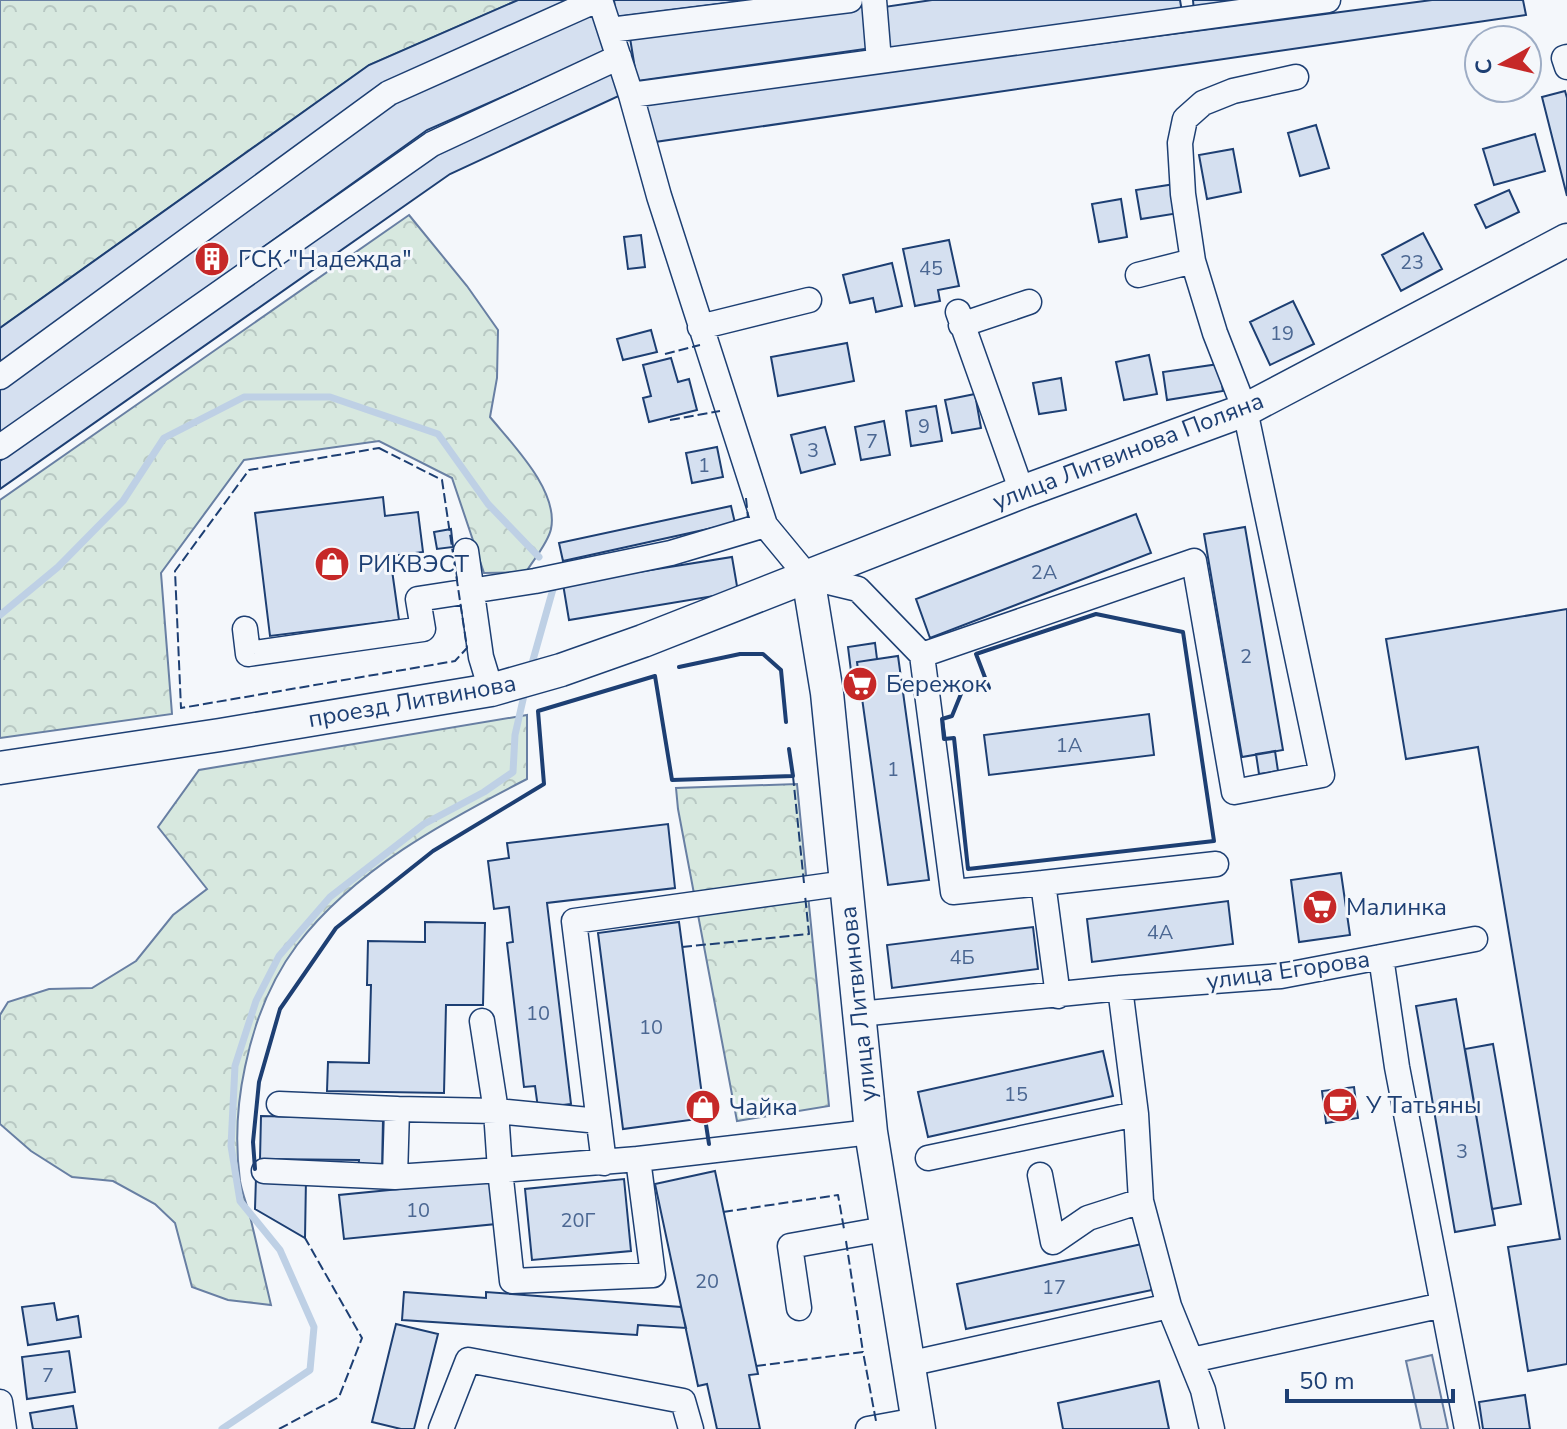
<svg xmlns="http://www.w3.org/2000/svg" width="1567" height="1429" font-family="'Nunito Sans',sans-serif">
<defs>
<pattern id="forest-crowns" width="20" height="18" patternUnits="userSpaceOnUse" patternTransform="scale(2)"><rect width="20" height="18" fill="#d7e8df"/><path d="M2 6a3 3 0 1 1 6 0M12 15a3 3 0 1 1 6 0" fill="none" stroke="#b8c8c3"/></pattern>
</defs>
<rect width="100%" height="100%" fill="#f4f7fb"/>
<!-- forest -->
<path fill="url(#forest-crowns)" stroke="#687fa3" stroke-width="2" d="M0,0H518L369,65L0,328Z
M409,215L467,286L498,330L497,378L490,417C513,445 559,491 551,529C548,543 534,559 526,572L484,573L452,478L379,441L244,460L161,573L172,714L0,738V500Z
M527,715V779C445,821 354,870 297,945C270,981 254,1023 245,1067C237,1104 235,1143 240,1181C242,1193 247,1205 250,1216C257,1246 264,1275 271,1305L228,1300L192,1287L175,1223L155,1204L113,1181L72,1177L31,1151L0,1124V1015L8,1002L49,989L92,988L136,961L173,915L207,889L158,827L199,770Z
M797,784L829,1106L737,1121L678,809L676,788Z"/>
<!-- parking -->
<path fill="#e3e8f0" stroke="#687fa3" stroke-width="2" d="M1432,1355L1448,1429H1421L1406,1361Z"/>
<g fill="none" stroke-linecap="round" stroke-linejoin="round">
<!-- stream -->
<path stroke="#bed0e5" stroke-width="7" d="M0,615L58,567L123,501L164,438L244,397H330L438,434L488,504L539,557
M531,667L553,589
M222,1429L310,1370L314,1327L280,1250L240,1201L231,1146L235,1066L256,1001L279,956L330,897L424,824L484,792L513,772L515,735L525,691"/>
</g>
<!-- building -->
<path fill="#d5e0f0" stroke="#1d3f73" stroke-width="2" d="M518,0H582L380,85L0,364V328L369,65Z
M614,0H751L616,17Z
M932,0H1180L1182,12L890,52L884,7Z
M1193,0H1280L1194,12Z
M1432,0H1523L1526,15L648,143L644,103Z
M866,5L872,48L637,81L630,38Z
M597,10L612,49L427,130L0,436V387L408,89Z
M612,67L623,94L450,174L0,489V461L441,148Z
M1565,91L1567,98V196L1542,97Z
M1316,125L1329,168L1300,176L1288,133Z
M1535,134L1545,171L1494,185L1483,149Z
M1233,149L1241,192L1207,199L1199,155Z
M1175,184L1179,213L1141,219L1136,190Z
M1509,190L1519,212L1486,228L1475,205Z
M1121,199L1127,237L1099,242L1092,204Z
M1423,233L1442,269L1401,291L1382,255Z
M641,235L645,267L628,269L624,237Z
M949,240L959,286L938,290L940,301L915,306L903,249Z
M892,263L902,306L876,312L873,298L850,303L843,275Z
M1293,301L1314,344L1270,365L1250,322Z
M651,330L657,352L623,360L617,339Z
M847,343L854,381L778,396L771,357Z
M1149,355L1157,394L1124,400L1116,362Z
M671,358L678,382L689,379L697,410L649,422L643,398L651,396L643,365Z
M1219,364L1223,391L1167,400L1163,372Z
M1061,378L1066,410L1039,414L1033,383Z
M975,394L981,428L952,433L945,400Z
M936,406L942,441L911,446L906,411Z
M884,421L890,455L861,460L855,427Z
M825,427L835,464L801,473L791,435Z
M717,447L723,477L692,483L686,453Z
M383,497L385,516L418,512L423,552L390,556L399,620L270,636L255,513Z
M731,506L735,523L563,561L559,543Z
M1136,514L1151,553L930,638L916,599Z
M1245,527L1283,750L1242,757L1204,534Z
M451,529L453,547L437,549L434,532Z
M732,557L738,592L569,620L563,584Z
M1567,609V1364L1528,1371L1508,1247L1560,1239L1478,747L1406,759L1386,639Z
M875,643L877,659L857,662L858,670L851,671L848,647Z
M898,656L929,880L888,885L857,662Z
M1149,714L1154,755L989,775L984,735Z
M1275,751L1278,771L1259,774L1256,754Z
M668,824L675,888L547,903L571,1104L538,1108L535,1086L524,1087L507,943L513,942L509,907L494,909L488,861L509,858L507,843Z
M1341,873L1350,935L1299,942L1291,880Z
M1228,901L1233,944L1092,962L1087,919Z
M425,922L485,923L483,1005H446L444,1093L327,1091L328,1062L369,1063L371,985H367L368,941L425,942Z
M679,922L705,1118L623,1129L598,933Z
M1033,927L1038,969L892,988L887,945Z
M1456,999L1495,1225L1455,1232L1416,1006Z
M1493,1044L1521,1204L1492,1209L1465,1049Z
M1103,1051L1113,1096L928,1137L918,1092Z
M1354,1087L1358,1118L1326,1123L1322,1091Z
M261,1116L383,1119L382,1170H358L359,1160L260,1159Z
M715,1171L758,1374L749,1375L760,1429H717L707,1384L698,1386L655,1184Z
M256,1177L306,1178L305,1238L255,1209Z
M624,1179L631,1251L532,1260L525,1189Z
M491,1180L496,1224L344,1239L339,1195Z
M1142,1244L1152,1290L966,1329L957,1284Z
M404,1292L486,1298V1292L681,1307L686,1328L638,1325L637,1335L402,1320Z
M54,1303L57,1320L78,1316L81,1337L28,1345L22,1307Z
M396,1324L438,1334L414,1429H401L372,1422Z
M69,1351L75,1392L27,1399L22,1357Z
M1159,1381L1169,1429H1063L1058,1403Z
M1525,1395L1530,1429H1483L1479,1402Z
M73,1406L77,1429H33L30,1413Z"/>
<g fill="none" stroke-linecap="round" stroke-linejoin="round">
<defs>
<path id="minor" d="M600,0L631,95L659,196L765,525L808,577L858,589L922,655L953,892L1043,883L1058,996
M874,0L879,61
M610,30L850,0
M1567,57L1564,58L1567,67
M631,95L1328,0
M1138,275L1193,261
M958,312L1022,492
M961,325L1029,302
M700,327L809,300
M0,377L389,93L597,0
M0,447L432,144L619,57
M466,551L481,657L491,690
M245,629L248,654L423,629L418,599L535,581L671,553L765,525
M922,655L1194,561L1234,792L1322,775L1245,410L1215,333L1193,261L1183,194L1180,143L1185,119L1203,103L1233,91L1296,77
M1043,883L1216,864
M1381,957L1397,1067L1467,1429
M1120,988L1136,1114
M859,1014L1120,988L1281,976L1475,939
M279,1104L397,1109
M928,1158L1136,1114L1141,1201L1088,1218L1053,1242L1040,1175
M638,1159L500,1170L512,1281L653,1275L638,1159L871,1132
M604,1163L574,921L846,883
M264,1171L395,1177L397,1109L496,1111L599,1121
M395,1177L500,1170L496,1111L482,1021
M1141,1201L1169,1306L1203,1390L1212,1429
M799,1308L790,1246L885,1229
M1192,1360L1443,1305
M908,1364L1169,1306
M0,1402L4,1429
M441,1429L468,1360L683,1401L691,1429
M868,1429L917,1420"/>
<path id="major" d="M808,577L827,693L871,1132L919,1429
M0,768L220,735L491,690L561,670L643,641L1022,492L1245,410L1567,240"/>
</defs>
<!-- minor casing -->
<use href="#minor" stroke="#1d3f73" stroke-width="27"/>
<!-- major casing -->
<use href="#major" stroke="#1d3f73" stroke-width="35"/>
<!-- minor -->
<use href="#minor" stroke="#f4f7fb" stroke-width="24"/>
<!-- major -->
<use href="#major" stroke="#f4f7fb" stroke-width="32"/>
<!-- fence -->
<path stroke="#1d3f73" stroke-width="2" stroke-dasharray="10 4" stroke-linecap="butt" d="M665,354L700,345
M670,420L720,411
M379,448L442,480L467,648L455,661L181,708L175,571L249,470Z
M746,498L748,518
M793,776L804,883
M682,947L809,934L805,895
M723,1212L838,1195L844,1229
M846,1241L863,1352
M756,1366L863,1352L876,1421
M279,1429L339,1397L362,1338L305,1238"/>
<!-- wall -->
<path stroke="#1d3f73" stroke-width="4" d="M1096,614L1183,632L1214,841L968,869L954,738L944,739L942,719L952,716L963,689L989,688L976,654Z
M679,667L740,654H763L781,670L786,722
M705,1118L709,1144
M255,1169L253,1142L259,1082L280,1009L336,928L433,851L544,784L538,711L655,676L672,780L793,776L789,749"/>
</g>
<!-- icons -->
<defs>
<symbol id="building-disc" viewBox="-11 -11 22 22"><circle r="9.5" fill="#c62828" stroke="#f4f7fb"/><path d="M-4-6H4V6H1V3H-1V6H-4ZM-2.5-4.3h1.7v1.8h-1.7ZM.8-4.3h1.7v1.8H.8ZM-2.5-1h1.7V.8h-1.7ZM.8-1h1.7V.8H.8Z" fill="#fff"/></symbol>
<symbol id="shop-disc" viewBox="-11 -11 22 22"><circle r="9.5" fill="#c62828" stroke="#f4f7fb"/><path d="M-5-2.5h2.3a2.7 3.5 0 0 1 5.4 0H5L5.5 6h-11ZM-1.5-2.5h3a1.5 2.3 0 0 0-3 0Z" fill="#fff"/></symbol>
<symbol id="supermarket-disc" viewBox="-11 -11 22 22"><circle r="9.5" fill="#c62828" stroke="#f4f7fb"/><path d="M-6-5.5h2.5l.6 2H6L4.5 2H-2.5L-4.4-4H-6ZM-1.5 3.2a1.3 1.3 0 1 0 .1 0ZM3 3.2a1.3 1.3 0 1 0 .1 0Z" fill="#fff"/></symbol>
<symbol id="cafe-disc" viewBox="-11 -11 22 22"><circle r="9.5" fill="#c62828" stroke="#f4f7fb"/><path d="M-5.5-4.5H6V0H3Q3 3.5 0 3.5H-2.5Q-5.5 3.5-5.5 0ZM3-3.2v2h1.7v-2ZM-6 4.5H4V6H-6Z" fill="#fff"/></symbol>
</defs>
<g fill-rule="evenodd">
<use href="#building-disc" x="192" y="239" width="40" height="40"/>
<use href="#shop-disc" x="312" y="544" width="40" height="40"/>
<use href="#supermarket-disc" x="840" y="664" width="40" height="40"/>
<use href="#supermarket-disc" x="1300" y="887" width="40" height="40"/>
<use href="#cafe-disc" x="1320" y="1085" width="40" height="40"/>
<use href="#shop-disc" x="683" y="1087" width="40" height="40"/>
</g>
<g text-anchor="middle" stroke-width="6" stroke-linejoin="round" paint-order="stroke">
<!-- number labels -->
<g font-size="20" fill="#4b6792">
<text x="1412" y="269">23</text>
<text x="931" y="275">45</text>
<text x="1282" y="340">19</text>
<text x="924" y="433">9</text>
<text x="872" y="448">7</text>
<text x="813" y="457">3</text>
<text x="704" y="472">1</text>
<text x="1044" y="579">2А</text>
<text x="1246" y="663">2</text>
<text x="1069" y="752">1А</text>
<text x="893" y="776">1</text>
<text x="1160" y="939">4А</text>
<text x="962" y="964">4Б</text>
<text x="538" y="1020">10</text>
<text x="651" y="1034">10</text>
<text x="1016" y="1101">15</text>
<text x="1462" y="1158">3</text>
<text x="418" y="1217">10</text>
<text x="578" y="1227">20Г</text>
<text x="707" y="1288">20</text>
<text x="1054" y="1294">17</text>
<text x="48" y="1382">7</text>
</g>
<!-- poi labels -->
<g font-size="24" fill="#1d3f73" stroke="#f4f7fb" text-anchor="start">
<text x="238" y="267">ГСК "Надежда"</text>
<text x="358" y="572">РИКВЭСТ</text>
<text x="886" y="692">Бережок</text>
<text x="1346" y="915">Малинка</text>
<text x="1366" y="1113">У Татьяны</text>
<text x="729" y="1115">Чайка</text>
</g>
<!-- street labels -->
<g font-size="24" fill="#1d3f73" stroke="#f4f7fb">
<text transform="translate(1128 451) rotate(-21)" y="8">улица Литвинова Поляна</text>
<text transform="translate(412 701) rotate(-10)" y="8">проезд Литвинова</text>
<text transform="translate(1288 970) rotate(-8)" y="8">улица Егорова</text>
<text transform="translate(858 1004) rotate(-96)" y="8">улица Литвинова</text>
</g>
</g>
<!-- north arrow -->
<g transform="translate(1503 64) rotate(262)"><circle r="38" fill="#f4f7fb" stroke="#9eadc5" stroke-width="2"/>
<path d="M0-6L14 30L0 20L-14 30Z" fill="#c62828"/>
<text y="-12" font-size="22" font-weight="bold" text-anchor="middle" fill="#1d3f73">С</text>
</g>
<!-- scale -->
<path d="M1287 1389v12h166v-12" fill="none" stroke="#1d3f73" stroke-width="4"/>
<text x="1299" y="1389" font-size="24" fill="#1d3f73" stroke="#f4f7fb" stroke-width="6" paint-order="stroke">50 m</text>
</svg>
